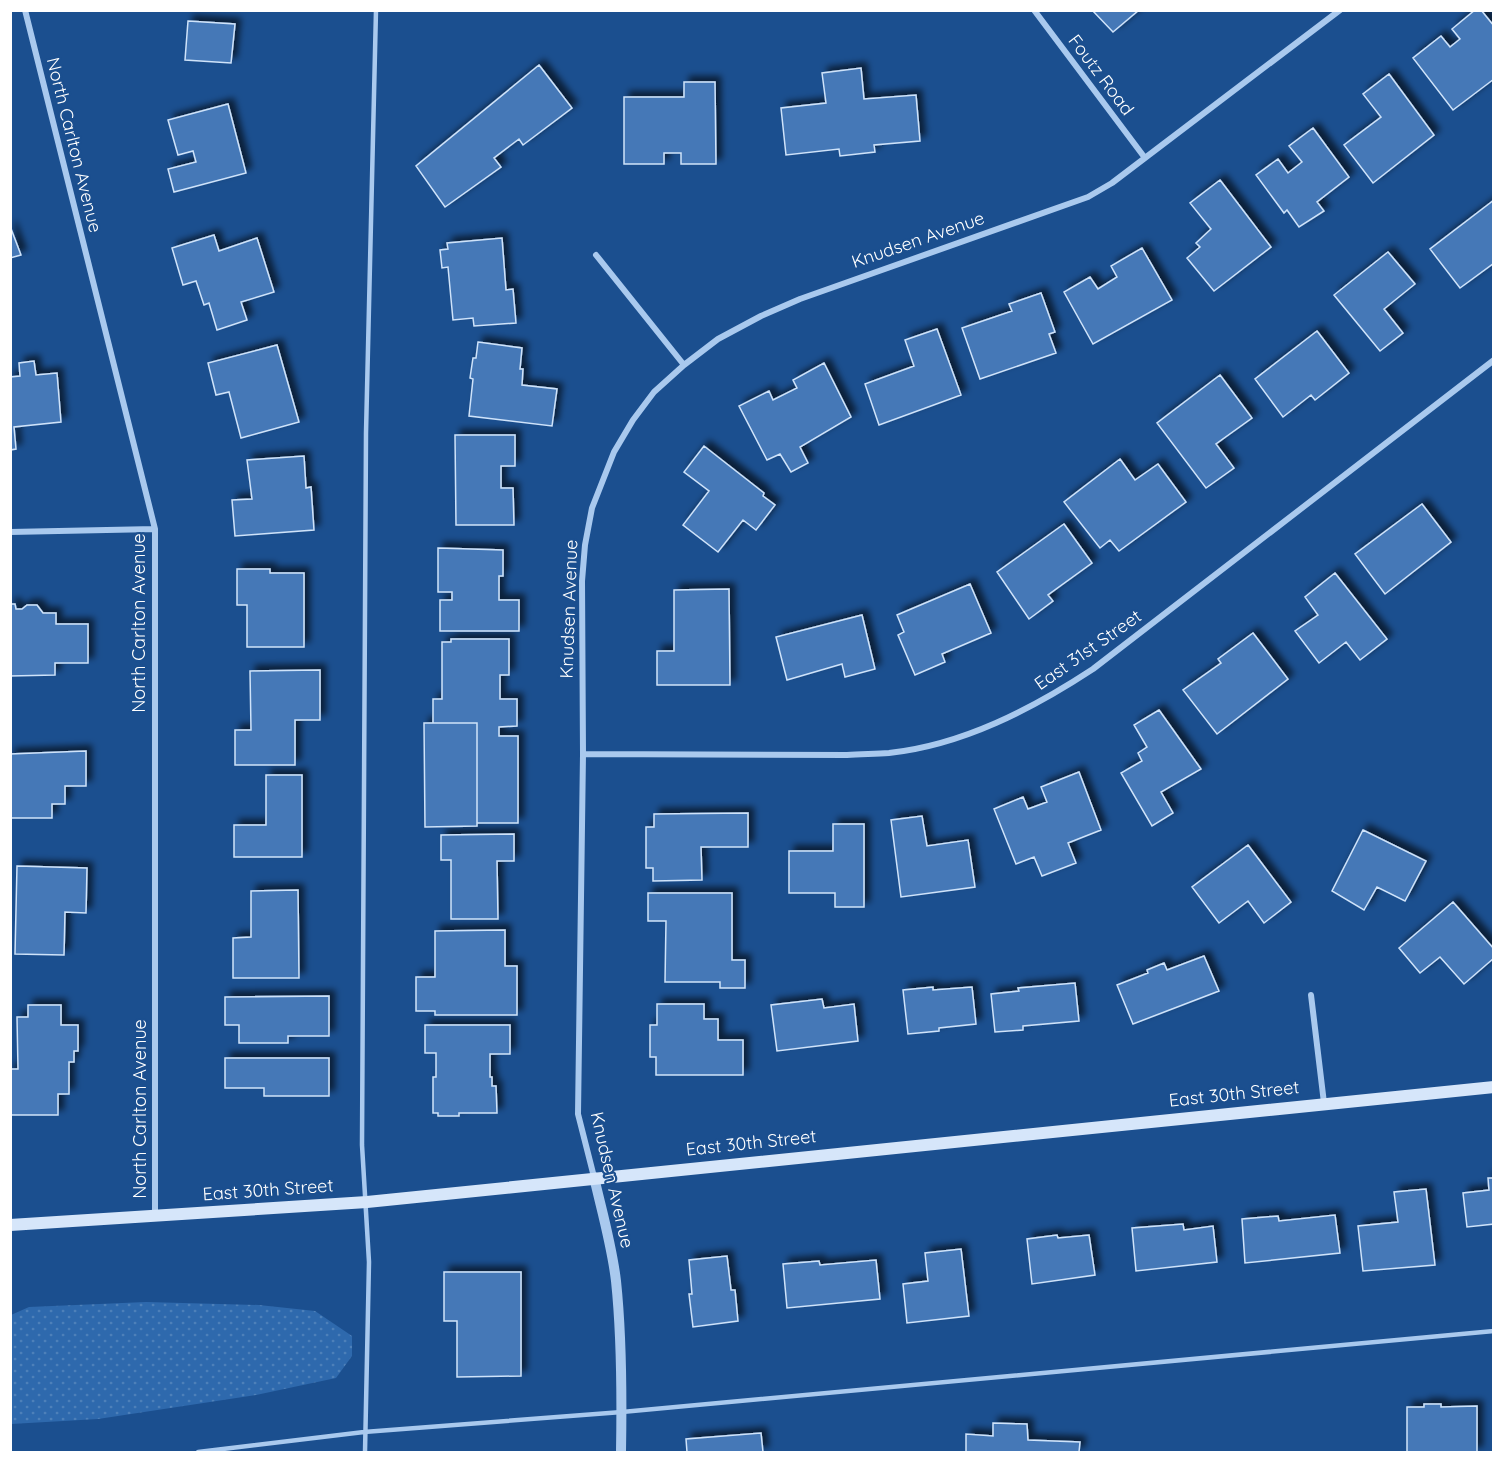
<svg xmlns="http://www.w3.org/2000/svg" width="1504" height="1463" font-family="Quicksand,sans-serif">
<defs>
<pattern id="grass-dots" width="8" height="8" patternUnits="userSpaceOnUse" patternTransform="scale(1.5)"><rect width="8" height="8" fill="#2e69ad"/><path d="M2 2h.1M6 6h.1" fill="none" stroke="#4d80b9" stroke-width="1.8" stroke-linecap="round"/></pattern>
<filter id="shadow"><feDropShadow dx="5.5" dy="-5.5" stdDeviation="3" flood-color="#0009"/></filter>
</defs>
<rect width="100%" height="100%" fill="#1b4f8f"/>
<!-- grass -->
<path fill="url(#grass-dots)" d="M146,1302L259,1305L315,1311L352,1336V1356L336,1378L256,1395L98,1419L11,1424V1315L29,1307Z"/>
<!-- building -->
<path fill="#4478b7" stroke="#cfe3fa" stroke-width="1.5" filter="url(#shadow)" d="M1092,10H1139L1113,32Z
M1475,10H1481L1494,26V79L1453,110L1413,58L1441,36L1450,47L1460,39L1452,29Z
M188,21L235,24L231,63L185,60Z
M539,65L572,108L523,145L519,139L494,158L501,167L445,207L416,166Z
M861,68L864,99L916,95L920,141L874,145L875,152L840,156L839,149L786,155L781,108L826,103L822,73Z
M1389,74L1434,135L1373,183L1344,145L1381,117L1363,94Z
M684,82H715L716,164H681V153H664V164H624V97H684Z
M228,104L246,173L174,192L168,169L196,162L193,151L178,155L168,120Z
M1313,128L1349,177L1317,202L1324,211L1299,227L1287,210L1284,213L1256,175L1278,159L1288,173L1302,162L1289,146Z
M1220,180L1271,247L1214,291L1187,258L1200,247L1196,243L1211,229L1190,203Z
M1494,200V263L1460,288L1430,249Z
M10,226L21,255L10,258Z
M214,235L219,251L257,238L274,292L241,302L247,320L217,330L209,303L204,305L196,281L183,285L172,248Z
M502,238L506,290L513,289L516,323L474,326L473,318L453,320L448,267L442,268L440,250L448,249L447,243Z
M1142,248L1172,300L1093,344L1064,292L1090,277L1098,289L1117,277L1111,266Z
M1388,252L1415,284L1384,309L1403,333L1380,351L1334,295Z
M1041,293L1055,332L1049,334L1056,353L980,379L962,328L1012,311L1009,304Z
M937,329L961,395L879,425L865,384L914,366L905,340Z
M1317,331L1349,373L1315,400L1311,395L1283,417L1255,379Z
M478,342L522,348L520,369H523L522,385L557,389L552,426L469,416L473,379L470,378L473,358H476Z
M277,345L299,422L241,438L229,392L216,395L208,363Z
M34,361L36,375L57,373L61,422L14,427L16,449L10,450V377L20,376L19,363Z
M824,363L851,417L800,447L808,463L791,472L780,454L767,460L739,406L769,391L773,400L797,388L793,380Z
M1220,375L1252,418L1216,444L1234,468L1206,488L1157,423Z
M455,435H515V466H501V488H513L514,525H456Z
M704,446L764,493L763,496L775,505L756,530L743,520L718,552L683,525L709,491L684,472Z
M304,456L306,488L311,487L314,530L235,536L232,500L252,499L247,460Z
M1120,459L1135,480L1158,464L1186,502L1119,551L1110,540L1100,548L1064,502Z
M1422,504L1451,542L1385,594L1355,554Z
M1064,524L1092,563L1048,595L1053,601L1029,619L997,572Z
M438,548L503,550V576H499V600H519V631H440V600H452V592H438Z
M237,569H270V573H304V647H247V605H237Z
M1335,573L1387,639L1360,660L1346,642L1319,663L1295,631L1318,615L1305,597Z
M970,584L991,633L942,654L945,662L915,675L898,635L904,632L897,615Z
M729,589L730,685H657V651H674V590Z
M10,604H15L16,609H22L27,605H37L43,613H56V624H88V663H55V675L10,676Z
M862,615L875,669L845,677L842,664L787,680L776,637Z
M1253,633L1288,679L1217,734L1183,690L1221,663L1218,659Z
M451,639H509V675H500V699H517V726L499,727V736H518V823H477V723H433V699H442V642H451Z
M320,670V720H295V765H235V730H251L250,671Z
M1159,710L1201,769L1161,792L1173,813L1152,826L1121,773L1142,761L1138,753L1147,747L1134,725Z
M424,723H477V826L425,827Z
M86,751V786H65V804H52V818H10V754Z
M1079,772L1101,830L1068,843L1076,863L1042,876L1034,857L1016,864L994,809L1023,797L1028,809L1047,802L1041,787Z
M266,775H302V857H234V825H266Z
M748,813V847H701L702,880L653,881V868H646V827H654V814Z
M922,816L927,846L968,840L975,887L901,897L891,820Z
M833,824H864V907H835V893H789V851H833Z
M1363,830L1426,861L1405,901L1377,887L1364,910L1332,891Z
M514,834V861H497L498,919H451V860H441V835Z
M1248,845L1291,902L1264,923L1248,901L1219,923L1192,887Z
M17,866L87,868L86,913L65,912L64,955L15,954Z
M298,890L299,978H233V938L251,937V891Z
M648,893H732V960H745V988H720V982H665L666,921H648Z
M1453,902L1494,949V958L1464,984L1440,957L1420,973L1399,948Z
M505,930V966H517V1015H435V1011H416V977H435V931Z
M1204,956L1219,991L1133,1024L1117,985L1148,973L1147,970L1164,963L1167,970Z
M1075,983L1079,1021L1023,1026V1030L995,1032L991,994L1019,991L1018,988Z
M933,987V990L972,987L976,1024L939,1028V1031L908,1034L903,990Z
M329,996V1036H288V1043H239V1025H225V997Z
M822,999L824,1008L854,1004L858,1041L777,1051L771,1005Z
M657,1004H704V1019H718V1040H743V1075H656V1057H650V1025H657Z
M28,1005H61V1025H78V1051H74V1062H69V1094H58V1115H10V1069H18L17,1017H28Z
M425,1025H510V1054H490V1077H492V1086H496L497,1113H459V1116H438V1113H433V1077H436V1053H425Z
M225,1058H329V1096H264V1088H225Z
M1488,1178H1494V1224L1467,1227L1463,1193L1489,1190Z
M1426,1189L1435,1265L1363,1271L1358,1226L1398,1222L1394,1192Z
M1335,1215L1340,1253L1245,1263L1242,1219L1278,1216L1279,1221Z
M1183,1224L1184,1230L1213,1226L1217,1262L1136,1271L1132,1228Z
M1057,1235L1058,1238L1089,1235L1095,1275L1032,1284L1027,1239Z
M961,1249L969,1316L907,1323L903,1284L928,1281L925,1253Z
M727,1256L731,1290H735L738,1321L693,1327L689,1294H692L689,1260Z
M876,1260L880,1299L787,1308L783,1264L819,1261L820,1265Z
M444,1272H521V1376L457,1377V1321H444Z
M1424,1404H1441V1407L1477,1406V1452H1407V1407H1424Z
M993,1423L1027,1424L1028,1440L1080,1442L1079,1452H966V1434L993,1436Z
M761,1433L763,1452H687L686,1439Z"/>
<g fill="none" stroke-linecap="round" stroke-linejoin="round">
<!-- service -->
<path stroke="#a9c9ee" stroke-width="4.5" d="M198,1452L364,1432L622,1412L1494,1331
M365,1452L369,1262L362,1145L366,433L376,10"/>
<!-- minor -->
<path stroke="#a9c9ee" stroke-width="6" d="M25,10L155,529V1216
M1034,10L1145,158
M596,255L684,365
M10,532L155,529
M583,754L847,755C861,754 875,754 889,753C963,745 1032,709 1093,669L1494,360
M1311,995L1324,1103
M594,1177L578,1114L583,754L582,581L585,545L592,508L614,452L633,420L654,392L684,365L718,339L761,316L800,299L1088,197L1112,183L1340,10"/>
<!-- tertiary -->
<path stroke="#a9c9ee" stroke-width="10" d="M594,1177C602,1212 612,1246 616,1281C622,1338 622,1395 621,1452"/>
<!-- secondary -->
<path stroke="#d6e6fa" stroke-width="12" d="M10,1225L367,1202L1494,1087"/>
</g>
<g text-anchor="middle" stroke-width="4.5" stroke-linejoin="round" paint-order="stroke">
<!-- street labels -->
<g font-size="18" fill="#fff" stroke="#1b4f8f">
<text transform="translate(1101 75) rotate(53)" y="6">Foutz Road</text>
<text transform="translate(74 145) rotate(76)" y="6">North Carlton Avenue</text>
<text transform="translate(918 240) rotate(-19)" y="6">Knudsen Avenue</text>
<text transform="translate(569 609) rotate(-88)" y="6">Knudsen Avenue</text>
<text transform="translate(139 623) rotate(-90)" y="6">North Carlton Avenue</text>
<text transform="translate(1088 650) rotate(-35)" y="6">East 31st Street</text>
<text transform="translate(1234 1094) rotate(-6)" y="6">East 30th Street</text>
<text transform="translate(140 1109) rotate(-90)" y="6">North Carlton Avenue</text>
<text transform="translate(751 1143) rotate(-6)" y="6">East 30th Street</text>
<text transform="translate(612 1180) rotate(77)" y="6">Knudsen Avenue</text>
<text transform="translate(268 1190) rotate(-4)" y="6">East 30th Street</text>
</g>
</g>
<!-- border -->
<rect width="1504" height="1463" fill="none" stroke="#ffffff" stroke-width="24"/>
</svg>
